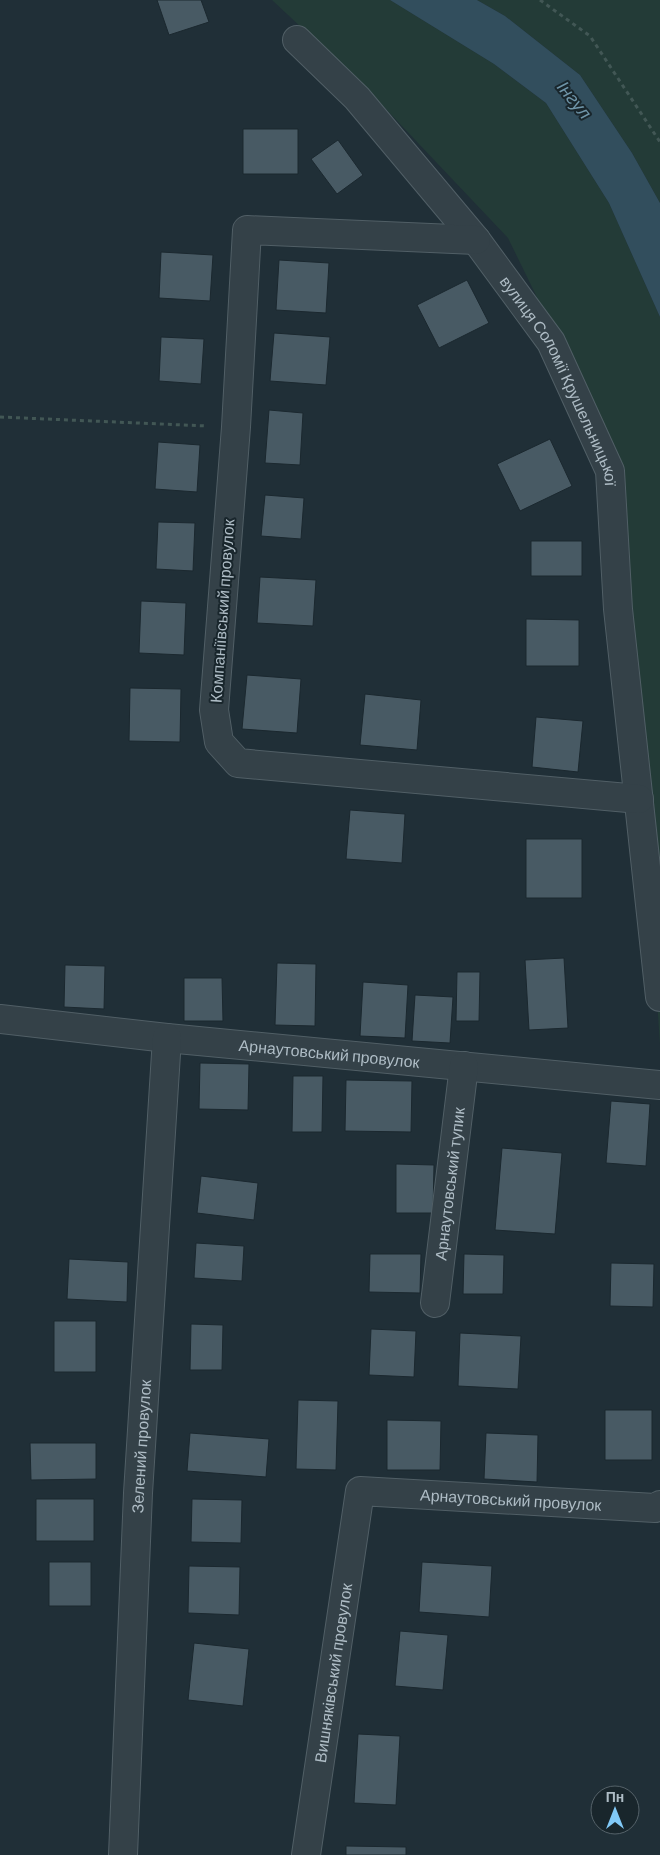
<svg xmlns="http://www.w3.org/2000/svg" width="660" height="1855" font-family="Barlow,sans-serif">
<rect width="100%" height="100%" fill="#202f37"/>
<!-- green -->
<path fill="#233b37" d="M272,0H390L494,64L546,103L609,203L660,317V1045L622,471L508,238L365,87Z
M477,0H660V203L632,153L580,75L505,16Z"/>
<!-- water -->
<path fill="#324e5d" d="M390,0H477L505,16L580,75L632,153L660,203V317L609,203L546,103L494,64Z"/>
<!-- building -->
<path fill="#485a64" stroke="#1b282f" d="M157,0H201L209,22L169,35Z
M243,129H298V174H243Z
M338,140L363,175L337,194L311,159Z
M161,252L213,255L210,301L159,298Z
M279,260L329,263L326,313L276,310Z
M467,280L489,323L439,348L417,305Z
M274,333L330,337L326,385L270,381Z
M161,337L204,339L201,384L159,381Z
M269,410L303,413L300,465L265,463Z
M550,439L572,486L520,511L497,464Z
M158,442L200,445L197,492L155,489Z
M265,495L304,498L301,539L261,536Z
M158,522L195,523L193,571L156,569Z
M531,541H582V576H531Z
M260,577L316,580L313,626L257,623Z
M141,601L186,603L184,655L139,653Z
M526,619L579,620V666H526Z
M247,675L301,679L297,733L242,729Z
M130,688L181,689L180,742L129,741Z
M365,694L421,700L417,750L360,745Z
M536,717L583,721L578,772L532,767Z
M350,810L405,814L402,863L346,859Z
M526,839H582V898H526Z
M564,958L568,1028L529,1030L525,960Z
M277,963L316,964L315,1026L275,1025Z
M65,965L105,966L104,1009L64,1007Z
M457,972H480L479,1021H456Z
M184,978H222L223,1021H184Z
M363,982L408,985L405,1038L360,1036Z
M415,995L453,997L450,1043L412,1041Z
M200,1063L249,1064L248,1110L199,1109Z
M293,1076H323L322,1132H292Z
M346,1080L412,1081L411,1132L345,1131Z
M611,1101L650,1104L646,1166L606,1163Z
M502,1148L562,1153L555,1234L495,1230Z
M396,1164L434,1165L433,1213H396Z
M201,1176L258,1183L254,1220L197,1213Z
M196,1243L244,1246L242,1281L194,1278Z
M370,1254H421L420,1293L369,1292Z
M464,1254L504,1255L503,1294H463Z
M69,1259L128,1262L127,1302L67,1299Z
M611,1263L654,1264L653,1307L610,1306Z
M54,1321H96V1372H54Z
M191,1324L223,1325L222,1370H190Z
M371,1329L416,1331L414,1377L369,1375Z
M460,1333L521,1336L518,1389L458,1386Z
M298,1400L338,1401L336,1470L296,1469Z
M605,1410H652V1460H605Z
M387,1420L441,1421L440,1470H387Z
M190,1433L269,1439L266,1477L187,1471Z
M486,1433L538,1435L537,1482L484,1479Z
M30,1443H96V1479L31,1480Z
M36,1499H94V1541H36Z
M192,1499L242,1500L241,1543L191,1542Z
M49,1562H91V1606H49Z
M422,1562L492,1566L489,1617L419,1612Z
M189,1566L240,1567L239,1615L188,1613Z
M400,1631L448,1635L443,1690L395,1686Z
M194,1643L249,1649L243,1706L188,1700Z
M358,1734L400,1736L396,1805L354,1803Z
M346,1846L406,1847V1855H346Z"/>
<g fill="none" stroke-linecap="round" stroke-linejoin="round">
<defs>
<g id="minor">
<path id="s1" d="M297,40L357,98L476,240L551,342L610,471L618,609L660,997"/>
<path d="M476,240L247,230L236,427L214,710L219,742L238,763L639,799"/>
<path id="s2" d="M0,1019L167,1038L660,1085"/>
<path id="s3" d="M435,1303L464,1066"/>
<path id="s4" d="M123,1855L138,1493L167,1038"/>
<path id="s5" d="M306,1855L360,1491L655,1508L660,1505"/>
</g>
</defs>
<!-- minor casing -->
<use href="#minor" stroke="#515f66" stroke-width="30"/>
<!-- path -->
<path stroke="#425755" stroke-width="3" stroke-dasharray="4 4" stroke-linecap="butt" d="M540,0L590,36L660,142
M0,417L207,426"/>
<!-- minor -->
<use href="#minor" stroke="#344148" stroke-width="28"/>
</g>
<g text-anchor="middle" stroke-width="4" stroke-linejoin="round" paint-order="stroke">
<!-- street labels -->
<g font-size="16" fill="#aebcc5" stroke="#19262c">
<text dy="6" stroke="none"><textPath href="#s1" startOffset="434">вулиця Соломії Крушельницької</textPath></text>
<text transform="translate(222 611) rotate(-86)" y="6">Компаніївський провулок</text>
<text dy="6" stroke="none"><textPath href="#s2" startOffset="331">Арнаутовський провулок</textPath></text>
<text dy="6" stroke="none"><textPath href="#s3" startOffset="120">Арнаутовський тупик</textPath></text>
<text dy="6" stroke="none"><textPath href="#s4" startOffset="409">Зелений провулок</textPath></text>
<text dy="6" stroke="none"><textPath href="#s5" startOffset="519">Арнаутовський провулок</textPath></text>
<text dy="6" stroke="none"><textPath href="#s5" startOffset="184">Вишняківський провулок</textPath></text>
</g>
<!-- water labels -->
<g font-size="18" font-style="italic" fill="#6f95a9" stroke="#19262c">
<text transform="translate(574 100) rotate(51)" y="6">Інгул</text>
</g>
</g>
<!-- north arrow -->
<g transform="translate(615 1810)"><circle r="24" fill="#19262c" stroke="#556269"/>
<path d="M0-4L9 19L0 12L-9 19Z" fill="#81c9f7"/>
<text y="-8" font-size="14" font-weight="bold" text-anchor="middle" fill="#aebcc5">Пн</text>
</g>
</svg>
